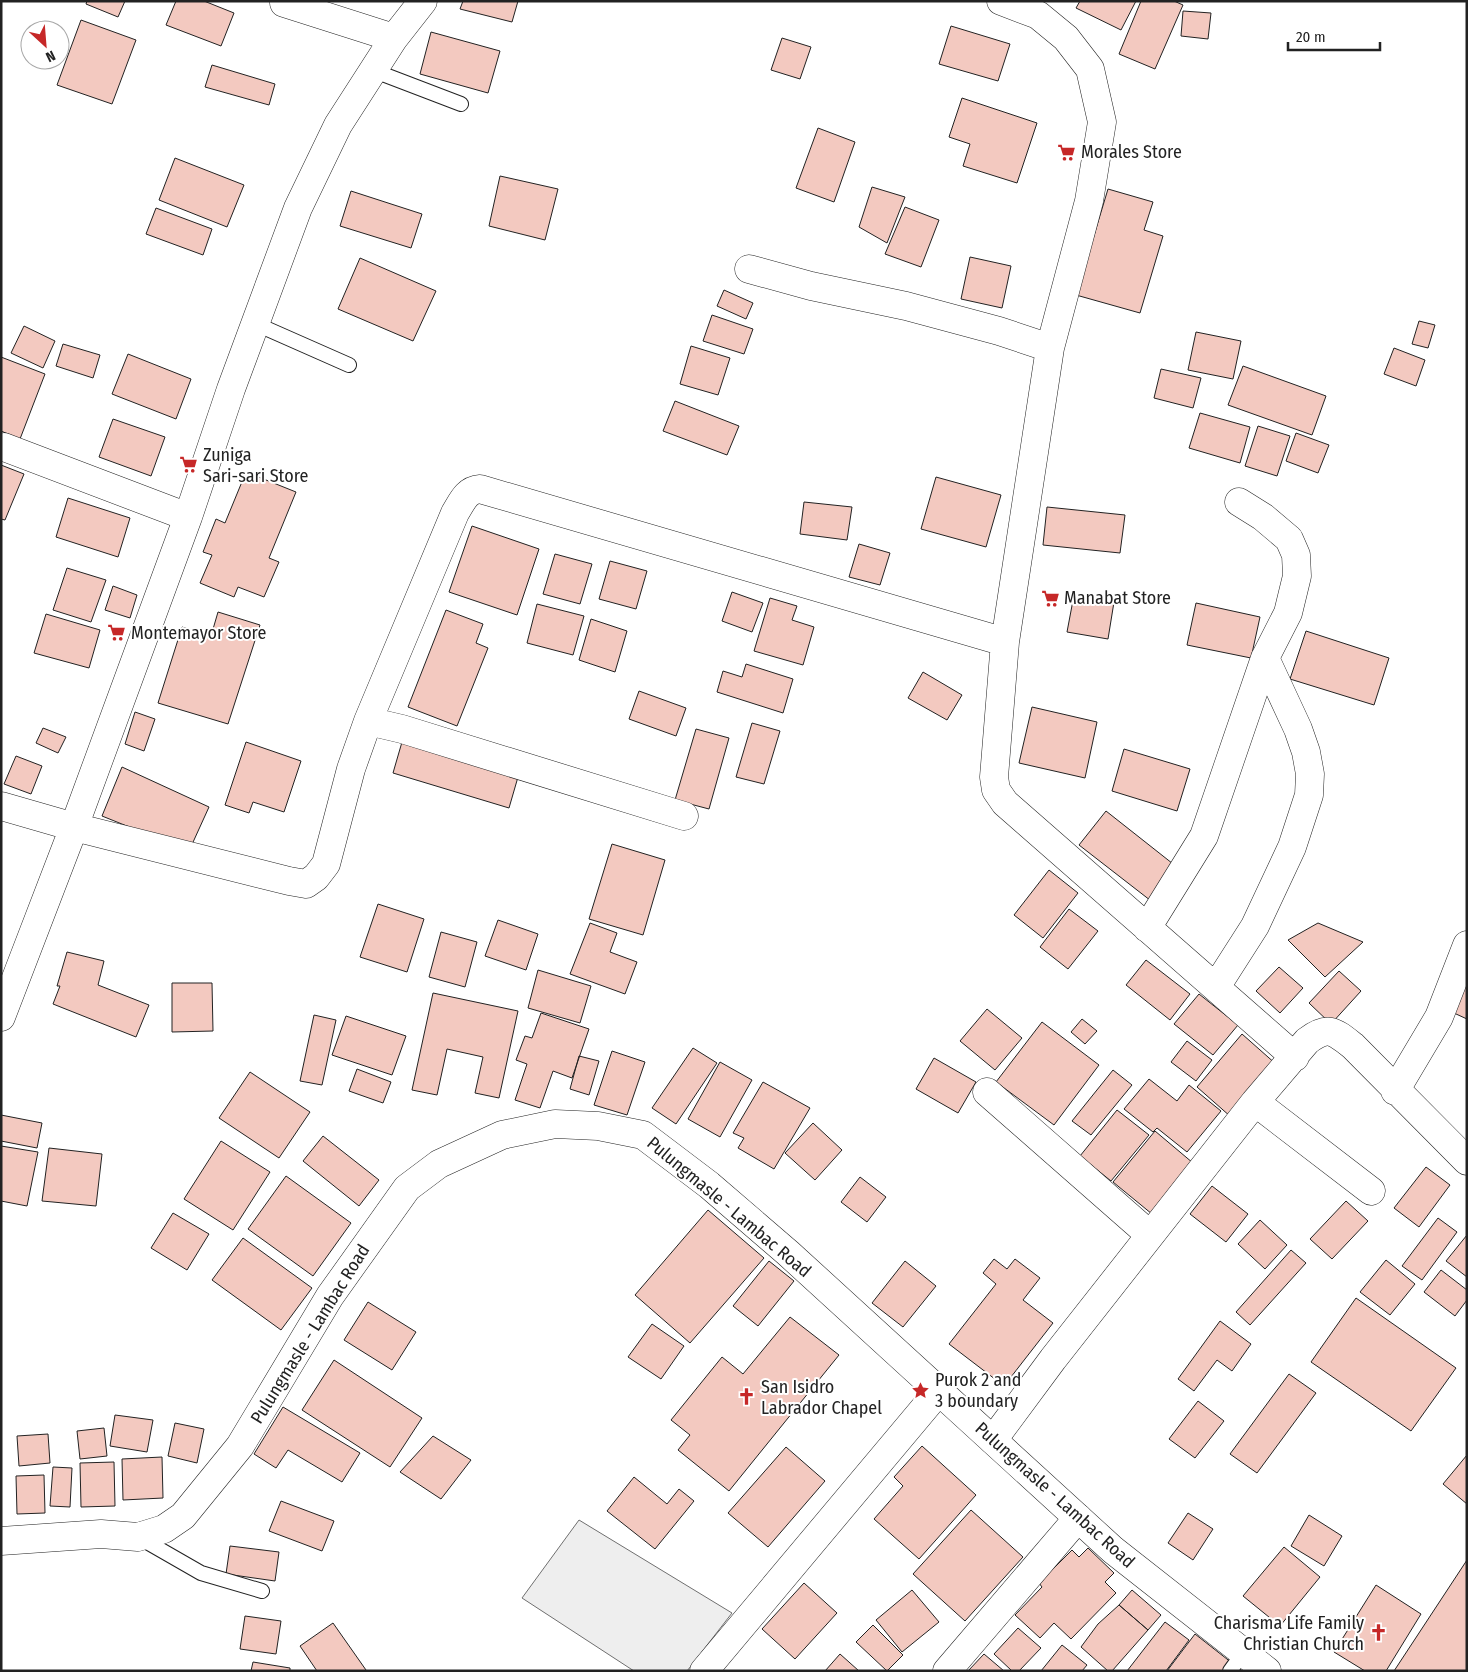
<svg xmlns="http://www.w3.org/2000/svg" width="1468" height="1672" font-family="'Fira Sans Condensed',sans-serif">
<rect width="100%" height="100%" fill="#fff"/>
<!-- green -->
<path fill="#eee" stroke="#6f6f6f" d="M579,1520L732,1613L687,1671H634L522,1598Z"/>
<!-- building -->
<path fill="#f3c9c0" stroke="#222" d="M87,1H125L118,17L86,4Z
M176,1H204L234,13L221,46L166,25Z
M463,1H518L512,22L460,9Z
M1080,1H1136L1121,30L1076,8Z
M1141,1H1174L1183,5L1155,69L1119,54Z
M1183,11L1211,13L1208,39L1181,36Z
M81,20L136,40L112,104L57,85Z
M951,26L1010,44L998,81L939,64Z
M431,32L500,51L488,93L420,74Z
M782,38L811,47L800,79L771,70Z
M212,65L275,84L269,105L205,87Z
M962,98L1037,123L1017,183L963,166L970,144L949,137Z
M818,128L855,142L834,202L796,188Z
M175,158L244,185L227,227L159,200Z
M500,176L558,189L545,240L489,226Z
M872,187L905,197L887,243L859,227Z
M1108,189L1153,202L1144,230L1163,236L1140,313L1076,295Z
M351,191L422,214L411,248L340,226Z
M905,207L939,220L921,267L885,254Z
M156,208L212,229L203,255L146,234Z
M970,257L1011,266L1002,308L961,299Z
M360,258L436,291L413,341L338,309Z
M724,290L753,303L746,319L717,306Z
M712,315L753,329L744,354L703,341Z
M1419,321L1435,325L1428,348L1412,344Z
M24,326L55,341L43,368L11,353Z
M1196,332L1241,341L1233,379L1188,370Z
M63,344L100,355L93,378L56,366Z
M691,346L730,358L718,395L680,384Z
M1394,348L1425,360L1416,386L1384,374Z
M128,354L191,379L176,419L112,394Z
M1,357L45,374L20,439L1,431Z
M1243,366L1326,396L1312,435L1228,405Z
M1161,369L1201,378L1193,408L1154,398Z
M675,401L739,426L727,455L663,431Z
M1200,413L1250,427L1240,463L1189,448Z
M113,419L165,437L151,476L99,457Z
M1258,426L1290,436L1277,476L1245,466Z
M1296,433L1329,445L1318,473L1286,461Z
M1,465L24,474L5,520L1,519Z
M246,472L296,492L269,558L279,562L264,597L238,587L234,597L200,583L212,555L203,552L216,519L225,523Z
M936,477L1001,495L986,547L921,529Z
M68,498L130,518L118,557L56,537Z
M804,502L852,507L847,540L800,534Z
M1047,507L1125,515L1120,553L1043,545Z
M472,526L539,549L517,615L449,592Z
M859,544L890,553L880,585L849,577Z
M555,554L592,564L580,604L543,594Z
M610,561L647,571L636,609L599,599Z
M67,568L106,580L91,622L53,610Z
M113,586L137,595L130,618L105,610Z
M732,592L763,603L752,632L722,621Z
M1074,595L1114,602L1108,639L1067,632Z
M770,598L797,606L792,620L814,627L803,665L754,651Z
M1196,603L1260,617L1251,658L1187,645Z
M537,604L584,616L573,655L527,643Z
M446,610L483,624L476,643L488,648L457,726L408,707Z
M218,612L260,625L228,724L158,703L182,627L211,636Z
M46,614L100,630L89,668L34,653Z
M591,619L627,631L615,672L579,660Z
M1306,631L1389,658L1374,705L1290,679Z
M746,664L793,679L783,713L717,692L723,671L742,677Z
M923,672L962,695L947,720L908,698Z
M639,691L686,708L676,736L629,719Z
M1032,707L1097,722L1085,778L1019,763Z
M135,712L155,719L144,751L125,744Z
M752,723L780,731L764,784L736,777Z
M43,728L66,737L58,753L36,743Z
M696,729L729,738L709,809L675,800Z
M246,742L301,761L284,812L253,802L249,813L225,805Z
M402,742L518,777L509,808L393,773Z
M1124,749L1190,769L1177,811L1112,791Z
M16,756L42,766L31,794L4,784Z
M122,767L209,807L189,851L102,816Z
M1106,811L1182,871L1155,904L1079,845Z
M612,844L665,860L643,935L589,919Z
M1049,870L1078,893L1043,938L1014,915Z
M378,904L424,919L407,972L360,957Z
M1069,909L1098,931L1068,969L1040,947Z
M498,920L538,934L526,970L485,956Z
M590,923L617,933L610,952L637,962L625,994L570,974Z
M1318,923L1363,942L1325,977L1288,940Z
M441,932L477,942L465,987L429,977Z
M1467,951V1019L1443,1008Z
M67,952L104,961L98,985L149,1005L136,1037L53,1004L60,986H57Z
M1146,960L1190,994L1170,1020L1126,985Z
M1279,967L1303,988L1280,1013L1256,991Z
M538,970L591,986L580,1023L528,1008Z
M1339,971L1361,991L1331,1024L1309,1003Z
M172,983H212L213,1031L172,1032Z
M433,993L518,1011L499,1098L475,1093L483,1057L447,1049L437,1095L412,1090Z
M1199,994L1238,1025L1213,1055L1174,1024Z
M987,1009L1022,1038L995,1070L960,1041Z
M541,1013L589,1029L572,1078L553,1071L540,1108L515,1100L527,1064L516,1060L525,1036L532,1038Z
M314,1015L336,1020L322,1085L300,1081Z
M346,1016L406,1036L392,1075L332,1055Z
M1082,1019L1097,1031L1085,1044L1071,1032Z
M1042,1022L1099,1065L1054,1125L996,1082Z
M1242,1034L1277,1065L1231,1117L1197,1087Z
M1187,1041L1212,1060L1196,1081L1171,1062Z
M693,1048L717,1063L676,1124L652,1108Z
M612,1051L645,1062L627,1115L594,1105Z
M579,1056L599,1061L589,1095L570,1089Z
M934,1058L976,1082L958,1113L916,1089Z
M720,1062L752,1080L720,1137L688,1119Z
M357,1069L391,1082L383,1103L349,1091Z
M1113,1070L1132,1085L1091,1135L1072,1121Z
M250,1072L310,1112L279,1158L219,1118Z
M1149,1079L1177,1101L1189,1085L1221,1111L1187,1152L1157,1128L1153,1132L1124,1109Z
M763,1082L810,1108L774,1169L738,1148L744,1138L733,1133Z
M1117,1110L1149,1135L1111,1181L1080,1156Z
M1,1115L42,1123L37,1148L1,1141Z
M813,1123L842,1150L815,1180L785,1153Z
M1155,1131L1193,1163L1152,1214L1113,1182Z
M323,1136L379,1180L359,1206L303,1161Z
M221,1141L270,1172L233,1230L184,1199Z
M1,1146L38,1152L27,1206L1,1201Z
M49,1148L102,1154L96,1206L42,1201Z
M1426,1167L1450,1185L1419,1227L1394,1208Z
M286,1176L351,1223L313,1276L248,1229Z
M860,1177L886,1197L867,1222L841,1202Z
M1212,1186L1248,1214L1226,1242L1190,1214Z
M1346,1201L1368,1221L1332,1259L1310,1239Z
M708,1210L764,1258L690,1343L635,1295Z
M173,1213L209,1234L187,1270L151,1248Z
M1438,1218L1457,1232L1422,1280L1402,1266Z
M1260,1220L1287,1245L1265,1269L1238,1244Z
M1467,1235V1277L1446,1261Z
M243,1238L312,1288L281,1330L212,1280Z
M1291,1250L1306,1263L1250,1325L1236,1312Z
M994,1259L1007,1269L1015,1259L1040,1278L1023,1300L1053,1323L1004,1386L949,1344L996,1284L983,1273Z
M1386,1260L1415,1284L1390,1315L1360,1292Z
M769,1261L794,1281L758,1326L733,1306Z
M905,1261L936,1286L903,1327L872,1303Z
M1441,1270L1467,1290V1300L1455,1316L1424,1292Z
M1356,1298L1456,1368L1411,1431L1311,1362Z
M368,1302L416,1332L392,1370L344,1340Z
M790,1317L839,1355L729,1491L678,1450L690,1435L671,1420L722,1357L743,1374Z
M1220,1321L1251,1344L1232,1371L1217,1360L1194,1391L1178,1379Z
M652,1324L684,1346L661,1379L628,1357Z
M334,1360L422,1418L390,1467L302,1410Z
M1289,1374L1316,1393L1257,1473L1230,1454Z
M1198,1401L1224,1421L1195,1458L1169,1439Z
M283,1407L360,1453L342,1482L288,1450L276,1468L254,1454Z
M115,1415L153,1420L147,1452L110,1446Z
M175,1423L204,1429L197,1463L168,1456Z
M104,1428L107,1456L80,1459L77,1431Z
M48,1434L50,1463L19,1466L17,1436Z
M433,1436L471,1460L441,1499L400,1472Z
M922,1446L976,1495L919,1559L874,1519L903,1486L894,1477Z
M786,1447L825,1481L768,1547L728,1513Z
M1467,1455V1504L1443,1484Z
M162,1457L163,1498L123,1500L122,1459Z
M114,1462L115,1506L81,1507L80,1463Z
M53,1467L72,1468L70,1507L50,1506Z
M44,1475L45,1513L17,1514L16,1476Z
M634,1477L667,1504L679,1489L694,1501L655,1549L607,1511Z
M281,1501L334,1521L322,1551L269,1531Z
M971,1510L1023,1557L965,1621L913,1574Z
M1188,1513L1213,1529L1193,1560L1168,1543Z
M1309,1515L1342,1536L1324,1566L1291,1546Z
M230,1546L279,1552L275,1581L226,1574Z
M1284,1547L1320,1577L1280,1626L1243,1596Z
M1088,1548L1114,1573L1105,1582L1116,1593L1071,1639L1054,1623L1040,1638L1015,1615L1042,1587L1039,1583L1072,1550L1079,1557Z
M1467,1560V1671H1394Z
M804,1583L837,1613L795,1659L762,1629Z
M1376,1585L1421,1614L1386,1671H1365L1334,1652Z
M912,1590L939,1622L902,1652L876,1620Z
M1132,1590L1161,1615L1148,1630L1119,1605Z
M1119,1605L1148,1630L1112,1671H1108L1081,1647L1098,1624Z
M245,1616L281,1621L276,1654L240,1649Z
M1165,1622L1189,1640L1166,1671H1127Z
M333,1623L366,1670L365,1671H317L300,1646Z
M873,1625L903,1655L887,1671L856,1642Z
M1018,1628L1041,1648L1019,1671H1012L994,1654Z
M1195,1634L1232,1663L1226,1671H1167Z
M1062,1645L1087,1665L1082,1671H1041Z
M840,1654L859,1671H825Z
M984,1654L1004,1671H968Z
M253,1662L290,1668V1671H251Z"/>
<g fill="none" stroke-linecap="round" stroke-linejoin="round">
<defs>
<path id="service" d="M372,70L461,104
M256,324L349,365
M140,1538L201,1573L262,1591
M1230,1671L1243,1653"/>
<path id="minor" d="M1001,1L1038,15L1066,38L1090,69L1102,122L1089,201L1050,348L1005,642L994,777L996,790L1005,803L1295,1057
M284,3L394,38
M749,269L811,286L906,306L999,331L1050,348
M4,447L188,517
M368,721L402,729L684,816
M1,806L74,827L289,881L306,884L316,877L326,864L351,769L368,721L455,513C462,502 466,490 480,489L1005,642
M1147,928L1204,836L1265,658L1288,613L1297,576L1296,555L1289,539L1263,517L1239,502
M1216,987L1255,926L1292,847L1309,795L1310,774L1306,752L1298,729L1265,658
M1,1017L74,827L188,517L231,389L298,208L338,125L394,38L423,1
M1395,1091L1439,1017L1467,945
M987,1092L1150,1235
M1255,1102L1371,1191
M993,1440L1053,1359L1255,1102L1307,1041C1328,1025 1334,1031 1353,1046L1467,1161
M704,1671L938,1392
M947,1671L1078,1518"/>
<path id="tertiary" d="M1,1541L101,1534L138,1537L164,1529L183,1516L240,1446L330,1296L407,1188L439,1164L502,1135L555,1124L598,1126L643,1135L709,1185L788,1253L1113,1550L1267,1671"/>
</defs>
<!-- service casing -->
<use href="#service" stroke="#222" stroke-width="16"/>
<!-- minor casing -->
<use href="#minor" stroke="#222" stroke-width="29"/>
<!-- tertiary casing -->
<use href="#tertiary" stroke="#222" stroke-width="29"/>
<!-- service -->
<use href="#service" stroke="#fff" stroke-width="14"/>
<!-- minor -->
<use href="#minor" stroke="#fff" stroke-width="28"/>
<!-- tertiary -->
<use href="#tertiary" stroke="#fff" stroke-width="28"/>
</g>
<!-- icons -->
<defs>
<symbol id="supermarket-bare" viewBox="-9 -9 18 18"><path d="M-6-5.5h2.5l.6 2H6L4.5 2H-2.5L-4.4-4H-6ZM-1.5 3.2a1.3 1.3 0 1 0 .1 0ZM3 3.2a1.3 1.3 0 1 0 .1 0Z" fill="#c62828" stroke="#fff" stroke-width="2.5" paint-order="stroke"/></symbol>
<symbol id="sight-bare" viewBox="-9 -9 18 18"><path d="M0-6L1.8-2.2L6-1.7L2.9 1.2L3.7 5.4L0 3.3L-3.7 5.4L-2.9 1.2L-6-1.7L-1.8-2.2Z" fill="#c62828" stroke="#fff" stroke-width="2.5" paint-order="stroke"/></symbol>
<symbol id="church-bare" viewBox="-9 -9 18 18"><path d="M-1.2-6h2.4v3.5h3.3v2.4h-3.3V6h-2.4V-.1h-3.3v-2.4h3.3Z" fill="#c62828" stroke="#fff" stroke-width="2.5" paint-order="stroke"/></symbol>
</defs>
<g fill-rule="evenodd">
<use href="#supermarket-bare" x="1054" y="140" width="25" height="25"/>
<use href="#supermarket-bare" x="176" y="452" width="25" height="25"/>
<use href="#supermarket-bare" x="1038" y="586" width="25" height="25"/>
<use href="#supermarket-bare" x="104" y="620" width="25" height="25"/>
<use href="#sight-bare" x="908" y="1378" width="25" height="25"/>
<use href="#church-bare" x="734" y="1384" width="25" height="25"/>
<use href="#church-bare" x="1366" y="1620" width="25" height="25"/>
</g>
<g text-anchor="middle" stroke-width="4" stroke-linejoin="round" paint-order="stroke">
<!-- poi labels -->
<g font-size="18" fill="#222" stroke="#fff" text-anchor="start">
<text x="1081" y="158">Morales Store</text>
<text x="203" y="461">Zuniga<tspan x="203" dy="21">Sari-sari Store</tspan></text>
<text x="1064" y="604">Manabat Store</text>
<text x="131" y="639">Montemayor Store</text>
<text x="935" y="1386">Purok 2 and<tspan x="935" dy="21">3 boundary</tspan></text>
<text x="761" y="1393">San Isidro<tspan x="761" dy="21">Labrador Chapel</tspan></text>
<text x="1364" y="1629" text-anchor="end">Charisma Life Family<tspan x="1364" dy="21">Christian Church</tspan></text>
</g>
<!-- street labels -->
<g font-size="18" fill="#222" stroke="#fff">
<text transform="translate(729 1207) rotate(40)" y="6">Pulungmasle - Lambac Road</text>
<text transform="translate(310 1334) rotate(-58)" y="6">Pulungmasle - Lambac Road</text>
<text transform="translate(1055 1495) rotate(42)" y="6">Pulungmasle - Lambac Road</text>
</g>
</g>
<!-- border -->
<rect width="1468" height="1672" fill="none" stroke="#222222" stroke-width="5"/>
<!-- north arrow -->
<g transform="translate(45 45) rotate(154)"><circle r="24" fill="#ffffff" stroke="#a7a7a7"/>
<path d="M0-4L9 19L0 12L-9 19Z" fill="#c62828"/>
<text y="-8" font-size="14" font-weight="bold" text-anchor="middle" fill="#222222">N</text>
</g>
<!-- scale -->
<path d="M1288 42v8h92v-8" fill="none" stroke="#222222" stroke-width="2.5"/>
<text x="1296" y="42" font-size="15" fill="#222222" stroke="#ffffff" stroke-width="4" paint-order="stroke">20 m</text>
</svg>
